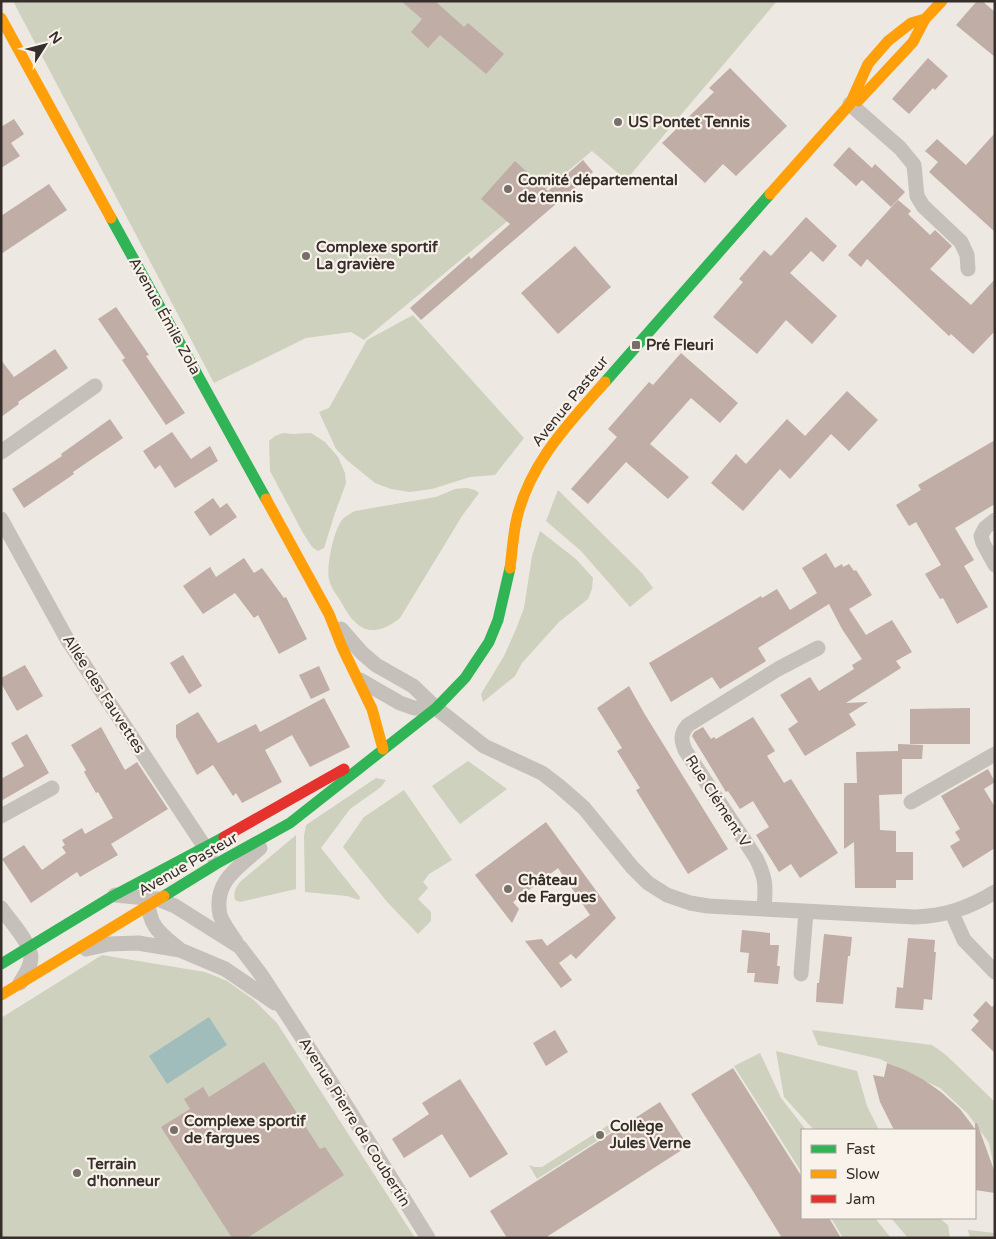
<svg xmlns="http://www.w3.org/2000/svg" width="996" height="1239" font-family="'Varela Round',sans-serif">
<rect width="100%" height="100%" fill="#ede8e2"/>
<!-- green -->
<path fill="#ced1bd" d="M13,1H777L626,180L592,151L364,340L351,332L306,338L214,383Z
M413,315L524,438L495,475L470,477L432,489L410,492L391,489L375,483L348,461L336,449L319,412L329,408L367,340Z
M283,433L293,434L311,433L325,442L338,457L345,473L346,483L335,513L324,548L318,551L312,547L303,533L270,471L269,441L275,436Z
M467,488L475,490L479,493L462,516L400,618C371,641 355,629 340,600C336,594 330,586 329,579C326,566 334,530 342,520C345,516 350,514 355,511L436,497L455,489Z
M558,490L642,573L653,588L630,607L581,551L546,521Z
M540,531L576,559L593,578L592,589L588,599L559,622L522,663L515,676L483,702L481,694L504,656L516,629L524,608L532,556Z
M468,761L507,789L460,824L432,786Z
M376,778L386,780L381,787L350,809L321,848L360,897L359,900L347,896L305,892L304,836L306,825Z
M404,790L452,860L429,874L423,882L428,888L418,899L431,912V921L418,934L388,903L343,847L364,817Z
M296,835V889L240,902L235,900C233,892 236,887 241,881Z
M102,955L205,972L227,981L254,1000L277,1023L415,1238H1V1018Z
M812,1030L932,1045L946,1055L995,1102V1172L989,1143L968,1114L940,1088L880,1059L818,1045Z
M776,1051L857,1071L867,1106L879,1130H814L784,1097Z
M760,1053L781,1098L806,1130H802V1173L734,1066Z
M610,1124L614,1130L537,1179L529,1165L535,1167H542Z
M831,1218H875L891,1238H843Z
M891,1218H939L948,1225L950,1238H908Z
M968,1230L995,1233V1238H970Z"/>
<!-- water -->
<path fill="#a0bdbc" d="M209,1017L227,1045L167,1084L149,1056Z"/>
<!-- building -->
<path fill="#bfada6" d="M401,1H435L464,27L468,23L504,54L486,74L440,35L428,48L411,32L422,19Z
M977,1H982L995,12V57L956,25Z
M928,58L948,76L935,90L933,88L909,114L892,99Z
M730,68L787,126L736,176L723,164L705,183L662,143L714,92L709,88Z
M14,119L24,134L11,143L20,156L1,168V127Z
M995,133V232L929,172L938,162L925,151L937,139L966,165Z
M849,147L872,168L875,164L905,192L891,207L862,180L856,186L833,165Z
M583,160L593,172L421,320L410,308L469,256L471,259L510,224L481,199L515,161L548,191Z
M49,184L67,210L1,254V216Z
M898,200L911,211L908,214L930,235L935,230L952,246L930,269L971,305L995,279V331L973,354L951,334L949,336L867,259L861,267L848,255Z
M806,217L837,246L823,262L811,251L790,273L837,316L812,344L786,320L757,354L713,317L743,282L739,279L764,250L771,256Z
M575,246L611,287L558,334L521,293Z
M116,307L149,355L146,356L185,413L166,425L122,360L125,358L98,319Z
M55,349L68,368L18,402L19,404L1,417V360L14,377Z
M681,353L738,403L720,423L691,398L650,444L689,477L668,499L626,462L588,504L571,489L617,437L608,429L649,382L653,385Z
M847,391L878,420L849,451L831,434L790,479L780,469L743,511L711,483L736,454L746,464L787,419L805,436Z
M110,419L123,438L73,472L74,474L24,508L12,489L62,456L61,454Z
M172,432L191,459L210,446L218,461L175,488L160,465L155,469L143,451Z
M995,440V504L955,528L974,560L964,566L988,607L957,624L943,598L940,599L925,574L941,565L916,522L909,526L896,505L921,490L918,485Z
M213,498L220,508L227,503L237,517L210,536L194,512Z
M826,553L835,568L842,564L843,567L849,564L854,571L856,570L872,595L849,609L866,635L892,620L912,652L896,661L901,668L846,703L868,702L849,714L856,725L805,756L788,729L798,722L780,695L810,677L819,691L854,669L852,665L862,659L842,629L829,604L758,648L766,661L763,663L720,689L712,677L671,702L649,663L761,596L762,598L777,589L790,610L817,593L802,568Z
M244,558L254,573L262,568L284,598L286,597L307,639L279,654L258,615L254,618L235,593L203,614L183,586L210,567L216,577Z
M183,655L202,686L189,694L170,663Z
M25,665L43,696L17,711L1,683V678Z
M319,666L330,690L311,699L299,675Z
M629,686L644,713L728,849L688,874L636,790L640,788L617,751L622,748L597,708Z
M324,698L350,747L310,767L292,735L265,750L282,782L242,803L236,793L233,796L213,765L197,775L176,737V725L198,712L218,743L256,724L260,732Z
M970,708V744H910V709Z
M753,717L775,751L767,756L784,783L791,779L838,853L800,878L791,864L779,872L756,835L769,827L753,801L740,809L728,791L726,792L692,736L694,732L703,727L711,739L714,737L716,739Z
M101,727L125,770L137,762L168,809L111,844L118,855L80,877L77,872L31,903L2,859L24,845L42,870L66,853L62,847L65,845L62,840L82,828L85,834L113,818L98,792L96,793L84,772L86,770L71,745Z
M27,734L49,773L1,801V779L24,766L11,743Z
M898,744L923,745L922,759H902V794L879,795L880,830L896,831V852H913V880H896V888H855L854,842L844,849V783H857L856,752L898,751Z
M988,769L995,782L984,789L995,807V848L963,868L950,846L960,840L955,832L960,829L941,796Z
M546,822L616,918L576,959L571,954L559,963L572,980L561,988L525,941L542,939L547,946L590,915L558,868L513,902L519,909L512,923L475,875Z
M742,930L770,933V945H779L777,966H780L778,984L754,982L755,973H747L749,953L740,952Z
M824,934L852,937L850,956H848L843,1004L816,1002L817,983H819Z
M908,938L935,940L934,952H936L932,1000L924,999L923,1010L895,1008L897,987L903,988Z
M986,1001L992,1007L995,1004V1053L971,1030L979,1021L973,1015Z
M555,1030L568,1052L546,1066L533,1043Z
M264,1062L320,1149L325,1147L344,1175L247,1238H232L161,1127L190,1109L184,1099L203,1087L209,1097Z
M887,1063L905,1070L924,1080L941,1092L960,1109L975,1129V1123H977L994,1170L995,1193L975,1190V1130H894L880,1102L873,1075L884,1077Z
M733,1068L802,1177V1218H829L841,1238H782L751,1188L691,1094Z
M460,1079L508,1154L470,1178L442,1134L404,1158L392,1139L429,1114L422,1103Z
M660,1102L688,1146L545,1238H507L490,1211Z"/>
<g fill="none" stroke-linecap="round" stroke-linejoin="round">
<!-- street -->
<path stroke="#c6c0bb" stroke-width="15" d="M850,104L900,148L914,165L917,196L923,206L961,242L967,255L968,269
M1,452L95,386
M1,519L67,639L210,855
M995,520L985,528L981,536L983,543L995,565
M341,629L362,653L376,665L413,686L436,708L484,746L542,773L559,786L584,808L632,867L648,883L667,895L690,903L708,906L915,917C945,916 969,908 995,892
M360,680L400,703L414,708H436
M911,802L995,754
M1,816L52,788
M115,895L158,899L175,906L240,947L262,976L342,1099L428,1238
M148,898C148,925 159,933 178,948
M1,908C10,921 30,942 31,957C31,967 25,975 20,983
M764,908C766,887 766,878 756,858L685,750C681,740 680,734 688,725L778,669L818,648
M952,913L964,940L995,972
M236,942C231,934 223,924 220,915C213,881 239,867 260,848
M86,949L109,944L138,943L180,950L225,969L275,1003
M801,974L806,912"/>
<!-- fast -->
<path stroke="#30b455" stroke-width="11" d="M111,218L266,499
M605,382L770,194
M164,896L216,864L290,823L436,708L465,678L489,642L498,620L510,568
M1,964L113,896L224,837"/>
<!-- slow -->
<path stroke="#ff9f0a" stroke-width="11" d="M1,18L111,218
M858,101L913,42L925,19L942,1
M770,194L850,104L868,64L888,41L911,23L925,19
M266,499L329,614L342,647L372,709L383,749
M510,568C512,553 513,537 516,522C528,465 568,424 605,382
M1,995L164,896"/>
<!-- jam -->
<path stroke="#e5322d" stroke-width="11" d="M224,837L344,769"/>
</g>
<!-- markers -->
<g fill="#766f6a" stroke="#f9f2ea" stroke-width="2">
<circle cx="618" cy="122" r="5"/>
<circle cx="508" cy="189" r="5"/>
<circle cx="306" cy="256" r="5"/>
<rect x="631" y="340" width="10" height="10" rx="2.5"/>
<circle cx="508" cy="889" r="5"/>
<circle cx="174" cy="1130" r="5"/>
<circle cx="600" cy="1135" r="5"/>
<circle cx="77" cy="1173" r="5"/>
</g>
<g text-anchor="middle" stroke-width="4.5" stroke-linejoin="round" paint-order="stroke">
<!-- poi labels -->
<g font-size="15" font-weight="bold" fill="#362e2a" stroke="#f9f2ea" text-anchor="start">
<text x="628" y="127">US Pontet Tennis</text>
<text x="518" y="185">Comité départemental<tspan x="518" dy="17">de tennis</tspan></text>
<text x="316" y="252">Complexe sportif<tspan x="316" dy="17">La gravière</tspan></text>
<text x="646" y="350">Pré Fleuri</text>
<text x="518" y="885">Château<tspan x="518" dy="17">de Fargues</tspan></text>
<text x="184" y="1126">Complexe sportif<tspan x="184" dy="17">de fargues</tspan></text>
<text x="610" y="1131">Collège<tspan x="610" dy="17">Jules Verne</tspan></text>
<text x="87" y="1169">Terrain<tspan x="87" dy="17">d'honneur</tspan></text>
</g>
<!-- street labels -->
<g font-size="15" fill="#362e2a" stroke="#f9f2ea">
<text transform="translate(165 316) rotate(61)" y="5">Avenue Émile Zola</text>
<text transform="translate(570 401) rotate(-51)" y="5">Avenue Pasteur</text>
<text transform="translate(104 694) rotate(57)" y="5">Allée des Fauvettes</text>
<text transform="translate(718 801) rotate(57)" y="5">Rue Clément V</text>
<text transform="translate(188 864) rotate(-30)" y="5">Avenue Pasteur</text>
<text transform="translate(355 1122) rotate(58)" y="5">Avenue Pierre de Coubertin</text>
</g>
</g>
<!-- border -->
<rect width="996" height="1239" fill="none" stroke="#362e2a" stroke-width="5"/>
<!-- legend -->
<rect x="801" y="1129" width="175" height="90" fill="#f9f2ea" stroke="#aba49d"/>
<rect x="811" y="1145" width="25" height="8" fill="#30b455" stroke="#aba49d"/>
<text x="846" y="1154" font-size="15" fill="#362e2a">Fast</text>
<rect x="811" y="1170" width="25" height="8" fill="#ff9f0a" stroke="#aba49d"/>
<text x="846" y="1179" font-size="15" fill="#362e2a">Slow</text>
<rect x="811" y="1195" width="25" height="8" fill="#e5322d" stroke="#aba49d"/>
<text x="846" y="1204" font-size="15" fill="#362e2a">Jam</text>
<!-- north arrow -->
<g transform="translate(45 45) rotate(54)" stroke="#f9f2ea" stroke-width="4" paint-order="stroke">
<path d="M0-4L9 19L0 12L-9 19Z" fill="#362e2a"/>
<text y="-8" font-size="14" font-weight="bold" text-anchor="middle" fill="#362e2a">N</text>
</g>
</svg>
